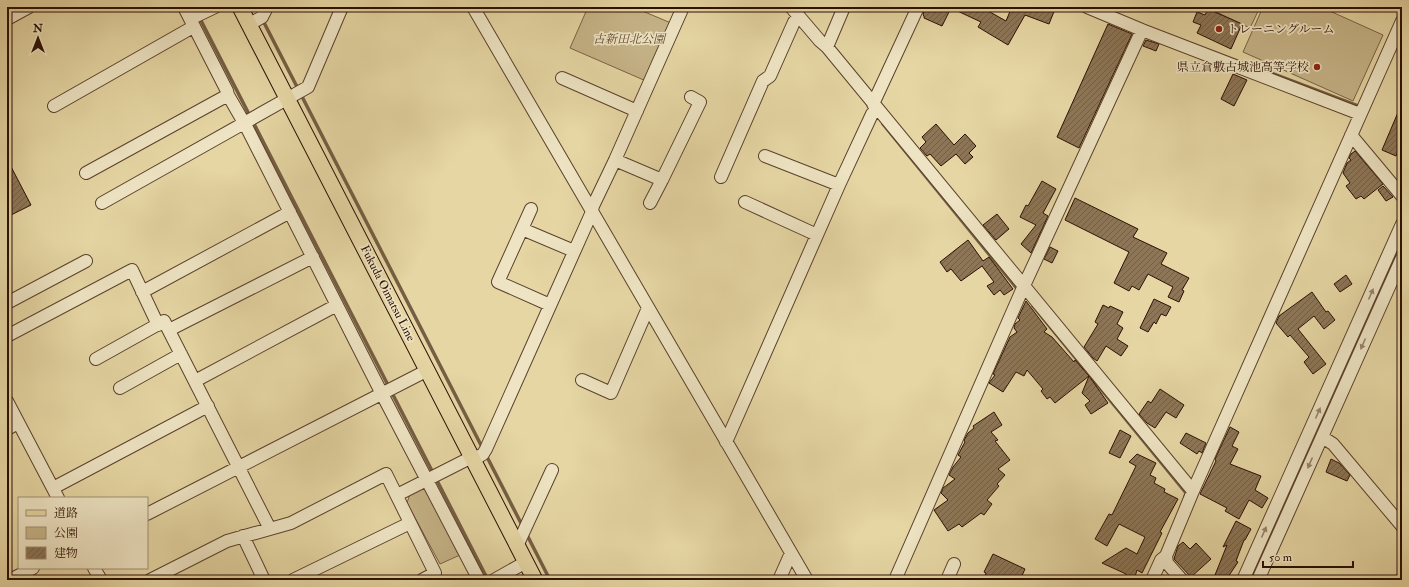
<svg xmlns="http://www.w3.org/2000/svg" width="1409" height="587" font-family="'IM FELL Double Pica','Noto Serif JP',serif">
<defs>
<pattern id="building-hatch" width="6" height="6" patternUnits="userSpaceOnUse"><rect width="6" height="6" fill="#8c7657"/><path d="M-1 1l2-2M0 6l6-6M5 7l2-2" fill="none" stroke="#735f46"/></pattern>
</defs>
<rect width="100%" height="100%" fill="#e5d6a3"/>
<filter id="stains"><feTurbulence type="fractalNoise" baseFrequency=".005" numOctaves="4"/><feColorMatrix values="0 0 0 0 .2 0 0 0 0 .09 0 0 0 0 .02 0 0 0 .5 -.17"/></filter>
<radialGradient id="worn" r=".72"><stop offset=".6" stop-color="#630" stop-opacity="0"/><stop offset="1" stop-color="#630" stop-opacity=".3"/></radialGradient>
<!-- park -->
<path fill="#c6b488" stroke="#796246" d="M588,7H633L671,23L646,81L570,48Z
M1206,7H1260L1250,28Z
M1263,7H1321L1383,35L1353,101L1243,52Z
M424,488L460,555L440,564L407,503L410,494Z"/>
<g fill="none" stroke-linecap="round" stroke-linejoin="round">
<!-- stream -->
<path stroke="#755e43" stroke-width="3.5" d="M194,7L488,580
M256,7L483,449
M1398,20L1402,10
M1255,67L1358,106
M883,124L1019,291
M1033,306L1186,493L1185,497
M486,455L523,527
M526,533L550,580
M1396,580L1402,567"/>
</g>
<!-- building -->
<path fill="url(#building-hatch)" stroke="#2c0f04" d="M925,7H981L1006,21L1011,9L1007,7H1050L1055,9L1049,24L1025,15L1008,45L978,27L981,22L951,8L942,26L924,18V16L923,15Z
M1208,9L1242,24L1231,49L1197,33L1201,25L1193,22L1197,12L1205,15Z
M1108,24L1132,34L1079,148L1057,137Z
M1146,40L1159,44L1156,51L1143,46Z
M1233,74L1247,80L1234,106L1221,99Z
M1402,103V141L1396,156L1382,150Z
M936,124L954,145L965,134L976,146L969,153L973,157L965,164L956,154L941,166L930,154L927,156L920,148L926,142L922,137Z
M1355,151L1383,184L1364,199L1361,196L1356,199L1346,186L1350,183L1343,173L1347,163L1351,160L1349,158L1351,154Z
M7,159L31,205L7,217Z
M1042,181L1056,189L1043,213L1048,216L1031,253L1021,244L1036,225L1020,217L1026,205L1028,206Z
M1383,186L1393,197L1386,201L1378,190Z
M1075,198L1138,229L1133,237L1167,253L1161,264L1189,278L1182,290L1184,291L1179,302L1168,297L1173,287L1148,274L1139,290L1132,286L1129,291L1114,283L1129,252L1065,220Z
M997,214L1009,229L996,240L983,225Z
M968,240L983,261L989,257L1013,289L1004,295L1000,290L994,295L987,286L994,282L982,266L961,281L951,269L947,272L940,262Z
M1050,247L1058,251L1052,263L1044,259Z
M1346,275L1352,284L1340,292L1334,284Z
M1312,292L1326,312L1328,311L1335,320L1324,329L1314,316L1298,329L1326,364L1313,374L1304,362L1309,357L1290,335L1288,337L1276,323L1279,316Z
M1154,299L1171,307L1166,316L1161,314L1156,324L1154,322L1148,332L1140,328Z
M1026,301L1047,329L1044,332L1052,337L1074,362L1075,360L1089,376L1055,403L1050,397L1047,399L1041,391L1043,389L1027,370L1024,376L1016,372L1003,392L989,383L995,375L993,374L1010,337L1017,332L1014,328L1015,324L1020,320L1018,318Z
M1103,305L1109,308L1110,306L1123,312L1117,324L1123,328L1117,339L1128,346L1121,356L1106,346L1097,361L1093,358L1084,347L1098,324L1095,322Z
M1089,376L1108,403L1091,414L1085,405L1090,401L1082,393Z
M1160,389L1184,405L1176,418L1166,412L1155,428L1147,423L1139,414L1148,401L1151,403Z
M994,412L1002,425L991,432L998,440L995,441L1010,460L998,469L1005,475L997,484L999,486L987,500L992,504L984,515L981,513L962,527L959,524L948,531L934,510L948,500L941,493L943,488L955,479L949,475L953,467L961,457L958,455L965,442L964,440L968,433L974,428L973,426Z
M1230,427L1239,432L1232,446L1238,449L1230,464L1261,476L1255,490L1268,498L1262,508L1249,500L1239,519L1225,511L1227,508L1200,494L1216,461L1215,459Z
M1120,430L1131,436L1120,458L1109,453Z
M1186,433L1206,443L1202,453L1199,451L1197,454L1180,443Z
M1137,454L1156,463L1150,475L1156,478L1154,483L1165,489L1164,492L1178,499L1160,532L1162,533L1142,573L1137,570L1134,580H1125L1126,574L1102,563L1126,548L1137,554L1145,537L1119,524L1107,546L1095,539L1109,514L1112,515L1136,466L1129,462Z
M1331,459L1339,463L1350,475L1347,481L1326,472Z
M1236,521L1251,529L1245,540H1244L1236,561L1238,562L1226,580H1213L1227,545L1223,547Z
M1183,542L1190,549L1196,543L1211,559L1191,577L1174,559L1178,546Z
M993,554L1025,569L1020,580H983L986,573L984,572Z"/>
<g fill="none" stroke-linecap="round" stroke-linejoin="round">
<defs>
<path id="minor" d="M184,7L227,91L228,95L247,128L382,394L479,580
M473,7L807,580
M791,7L820,41L827,47L1193,491
M1087,7L1142,30L1360,114
M7,19L29,7
M190,19L215,7
M250,24L262,17L267,7
M827,47L844,7
M562,78L637,111
M873,104L918,7
M54,106L193,27
M1351,135L1402,196
M765,156L839,185
M615,160L662,180L700,102L691,97
M86,173L228,95
M721,177L763,81L770,76L794,22L799,16
M745,202L817,235
M102,203L308,87L342,7
M650,203L662,180
M531,209L498,282L550,305
M522,229L574,251
M142,292L290,212
M7,303L86,261
M169,330L313,257
M7,336L132,270L158,325
M96,359L164,321L270,529
M582,380L611,393L648,308
M195,381L337,305
M120,388L181,354
M7,401L58,498
M7,429L18,423
M1322,437L1333,444L1402,526
M726,442L839,185L872,114L877,109
M473,460L483,454L486,449L591,214L593,206L615,160L683,7
M53,488L208,406
M397,495L472,457
M147,514L428,370
M243,536L264,580
M517,546L552,470
M1166,556L1167,563L1182,580
M94,568L101,580
M10,580L33,568
M150,580L227,541L291,523L386,474L435,573L422,580
M293,580L410,523
M494,580L526,562
M779,580L791,553
M895,580L1022,290L1142,30
M947,580L954,564
M1152,580L1161,560L1166,556L1193,491L1402,21
M1243,580L1402,224
M1258,580L1402,258"/>
<path id="major" d="M240,7L535,580"/>
</defs>
<!-- minor casing -->
<use href="#minor" stroke="#5a412c" stroke-width="14"/>
<!-- major casing -->
<use href="#major" stroke="#2c0f04" stroke-width="17"/>
<!-- minor -->
<use href="#minor" stroke="#eee4c3" stroke-width="12"/>
<!-- major -->
<use href="#major" stroke="#e5d6a3" stroke-width="15"/>
</g>
<!-- one-way arrows -->
<defs><path id="oneway-solid" d="M-6-.8H1V-3.2L6.5 0L1 3.2V.8H-6Z"/></defs>
<g fill="#97846d">
<use href="#oneway-solid" transform="translate(1371 294) rotate(-66)"/>
<use href="#oneway-solid" transform="translate(1363 344) rotate(114)"/>
<use href="#oneway-solid" transform="translate(1318 413) rotate(-66)"/>
<use href="#oneway-solid" transform="translate(1310 463) rotate(114)"/>
<use href="#oneway-solid" transform="translate(1264 532) rotate(-66)"/>
</g>
<!-- markers -->
<g fill="#8f2418" stroke="#eee4c3" stroke-width="1.5">
<circle cx="1219" cy="29" r="4"/>
<circle cx="1317" cy="67" r="4"/>
</g>
<g text-anchor="middle" stroke-width="3.5" stroke-linejoin="round" paint-order="stroke">
<!-- poi labels -->
<g font-size="12" fill="#2c0f04" stroke="#eee4c3" text-anchor="start">
<text x="1227" y="33">トレーニングルーム</text>
<text x="1309" y="71" text-anchor="end">県立倉敷古城池高等学校</text>
</g>
<!-- park labels -->
<g font-size="12" font-style="italic" fill="#624932" stroke="#eee4c3">
<text x="629" y="43">古新田北公園</text>
</g>
<!-- street labels -->
<g font-size="12" fill="#2c0f04" stroke="#eee4c3">
<text transform="translate(388 293) rotate(63)" y="4">Fukuda Oimatsu Line</text>
</g>
</g>
<!-- margin -->
<rect width="1409" height="587" fill="none" stroke="#e5d6a3" stroke-width="24"/>
<rect x="8" y="8" width="1393" height="571" fill="none" stroke="#2c0f04" stroke-width="2"/>
<rect x="12" y="12" width="1385" height="563" fill="none" stroke="#2c0f04"/>
<!-- legend -->
<rect x="18" y="497" width="130" height="72" fill="#eee4c3" stroke="#a08f77"/>
<rect x="26" y="510" width="20" height="6" fill="#e5d6a3" stroke="#a08f77"/>
<text x="54" y="517" font-size="12" fill="#2c0f04">道路</text>
<rect x="26" y="527" width="20" height="12" fill="#c6b488" stroke="#a08f77"/>
<text x="54" y="537" font-size="12" fill="#2c0f04">公園</text>
<rect x="26" y="547" width="20" height="12" fill="url(#building-hatch)" stroke="#a08f77"/>
<text x="54" y="557" font-size="12" fill="#2c0f04">建物</text>
<!-- north arrow -->
<g transform="translate(38 38)" stroke="#eee4c3" stroke-width="3" paint-order="stroke">
<path d="M0-3L7 15L0 10L-7 15Z" fill="#2c0f04"/>
<text y="-6" font-size="11" font-weight="bold" text-anchor="middle" fill="#2c0f04">N</text>
</g>
<!-- scale -->
<path d="M1263 561v6h90v-6" fill="none" stroke="#2c0f04" stroke-width="2"/>
<text x="1269" y="561" font-size="12" fill="#2c0f04" stroke="#eee4c3" stroke-width="3" paint-order="stroke">50 m</text>
<rect width="100%" height="100%" filter="url(#stains)"/>
<rect width="100%" height="100%" fill="url(#worn)"/>
</svg>
